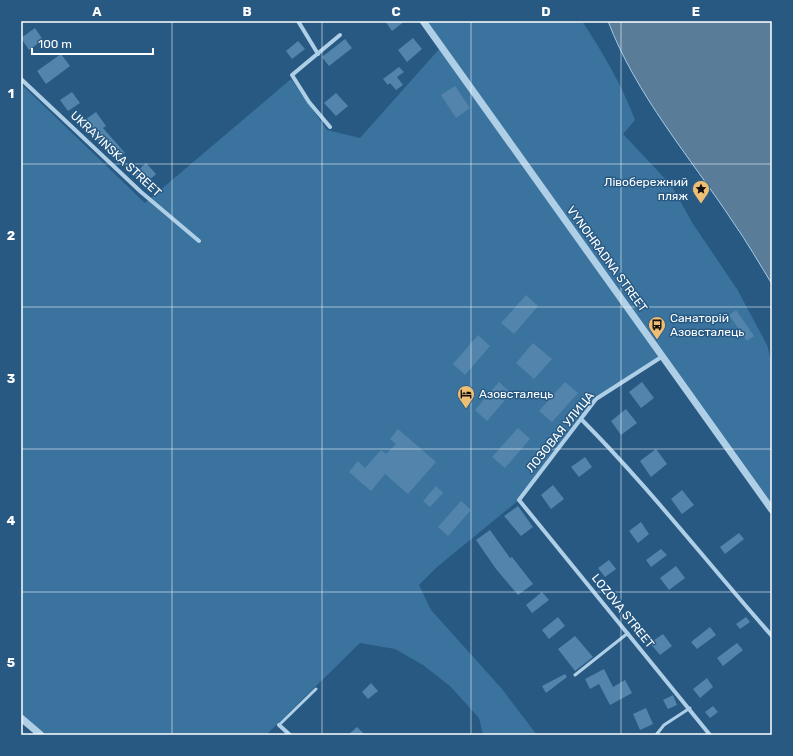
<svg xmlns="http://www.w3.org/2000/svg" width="793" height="756" font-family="Rubik,sans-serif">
<rect width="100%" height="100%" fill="#275983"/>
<!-- green -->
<path fill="#3b739f" d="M423,21H582C603,53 622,85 635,120L623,134L671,185L693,224L737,289L767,345L772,364V510L663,356L596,399L519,500L437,567L419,585L431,610L502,689L537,735H483L479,718L450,686L423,665L395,649L360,643L266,735H47L21,714V84L145,203L291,79L327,130L360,138L441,47Z"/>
<!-- water -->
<path fill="#597d99" stroke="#a4cbe7" d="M608,21H772V284C759,263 747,242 733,222C690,157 636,95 608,21Z"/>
<!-- building -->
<path fill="#5385ac" d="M385,21H405L392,31Z
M35,28L43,40L29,50L21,38Z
M413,38L422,49L407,62L398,50Z
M345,39L352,48L329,66L322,57Z
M298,41L305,49L292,59L286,51Z
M61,54L70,66L46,84L37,71Z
M399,67L404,72L397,77L403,85L396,90L390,83L388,85L383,79Z
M455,86L470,108L456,118L441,95Z
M72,92L80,103L68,111L60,100Z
M336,93L348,106L336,116L324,103Z
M96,112L106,126L103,128L125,153L116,160L93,135L92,136L82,122Z
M146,163L156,174L144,185L134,174Z
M526,295L538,306L514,334L501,323Z
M736,310L754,336L747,341L729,315Z
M478,335L490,346L465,375L453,364Z
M533,343L552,359L534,379L516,363Z
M499,382L511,393L487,421L475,410Z
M565,382L578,393L552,422L539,411Z
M642,382L654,398L641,408L629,392Z
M626,409L637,423L621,435L611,421Z
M518,428L530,439L505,468L492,457Z
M398,429L436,462L408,494L385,474L371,491L349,472L358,461L365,468L381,450L386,454L396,444L390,439Z
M656,449L667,464L651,477L640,461Z
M585,457L592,467L579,477L571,467Z
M553,485L564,499L551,509L541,495Z
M436,486L443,493L430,507L423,501Z
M682,490L694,505L682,514L671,499Z
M461,501L471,510L448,536L438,527Z
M518,506L533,527L521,536L504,516Z
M641,522L649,534L638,543L629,531Z
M490,530L510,558L512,557L533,584L518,595L496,569L476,540Z
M739,533L744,539L725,554L720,547Z
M661,549L667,555L651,567L646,560Z
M609,560L616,569L605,577L598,568Z
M676,566L685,578L669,590L660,578Z
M542,592L549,600L532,613L526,605Z
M558,617L565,626L549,639L542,630Z
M746,617L750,622L740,629L736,624Z
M710,627L716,635L697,649L691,642Z
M663,634L672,646L660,655L650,643Z
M575,636L593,657L575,671L558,649Z
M737,643L743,650L723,666L717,658Z
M604,669L613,687L625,680L632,693L610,705L599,684L590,689L585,679Z
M565,674L567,677L546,693L542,686Z
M707,678L713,687L700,698L693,689Z
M371,683L378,691L368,699L362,692Z
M673,695L677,705L668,709L663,700Z
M713,706L718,712L710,718L705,712Z
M646,708L653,724L640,730L633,714Z
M357,727L365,735H348Z"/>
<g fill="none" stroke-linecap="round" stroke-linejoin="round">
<!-- service -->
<path stroke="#afcfe7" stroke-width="3" d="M575,675L628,633
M279,725L316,689
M656,735L664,725L690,708"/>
<!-- minor -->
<path stroke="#afcfe7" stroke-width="4" d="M298,21L318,54
M21,79L141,192L199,241
M330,127L309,102L292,75L340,35
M663,356L596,399L519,500L710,735
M581,419C649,487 708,564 772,636
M279,725L290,735"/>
<!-- tertiary -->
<path stroke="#afcfe7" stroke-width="7" d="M423,21L772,510
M21,718L41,735"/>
</g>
<!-- grid -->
<path fill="none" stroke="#fff" stroke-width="1" stroke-opacity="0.55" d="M172,21V735M322,21V735M471,21V735M621,21V735M21,164H772M21,307H772M21,449H772M21,592H772"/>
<!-- icons -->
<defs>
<symbol id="sight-pin" viewBox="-11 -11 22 30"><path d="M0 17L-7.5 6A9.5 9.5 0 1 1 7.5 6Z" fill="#efbe75" stroke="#275983"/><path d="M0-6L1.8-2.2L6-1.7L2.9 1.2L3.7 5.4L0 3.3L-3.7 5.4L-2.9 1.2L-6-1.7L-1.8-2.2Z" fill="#111"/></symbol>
<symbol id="bus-pin" viewBox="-11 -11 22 30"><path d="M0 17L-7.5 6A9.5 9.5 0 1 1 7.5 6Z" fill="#efbe75" stroke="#275983"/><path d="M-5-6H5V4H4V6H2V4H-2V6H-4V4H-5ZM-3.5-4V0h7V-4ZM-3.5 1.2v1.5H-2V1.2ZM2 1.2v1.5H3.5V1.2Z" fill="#111"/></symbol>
<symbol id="hotel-pin" viewBox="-11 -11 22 30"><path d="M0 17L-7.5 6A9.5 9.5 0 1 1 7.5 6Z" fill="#efbe75" stroke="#275983"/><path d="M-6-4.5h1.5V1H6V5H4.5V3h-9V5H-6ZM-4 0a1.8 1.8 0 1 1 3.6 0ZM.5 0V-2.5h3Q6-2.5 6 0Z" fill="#111"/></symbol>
</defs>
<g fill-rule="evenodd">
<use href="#sight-pin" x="691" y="179" width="20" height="27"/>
<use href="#bus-pin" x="647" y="315" width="20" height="27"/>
<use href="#hotel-pin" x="456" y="384" width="20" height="27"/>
</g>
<g text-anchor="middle" stroke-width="3" stroke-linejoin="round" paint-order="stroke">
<!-- street labels -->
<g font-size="12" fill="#fff" stroke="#275983">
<text transform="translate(116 154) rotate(43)" y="4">UKRAYINSKA STREET</text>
<text transform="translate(607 259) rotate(54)" y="4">VYNOHRADNA STREET</text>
<text transform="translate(560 432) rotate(-51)" y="4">ЛОЗОВАЯ УЛИЦА</text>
<text transform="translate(623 611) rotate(51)" y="4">LOZOVA STREET</text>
</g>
<!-- poi labels -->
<g font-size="12" fill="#fff" stroke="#275983" text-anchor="start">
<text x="688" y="186" text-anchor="end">Лівобережний<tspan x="688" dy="14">пляж</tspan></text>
<text x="670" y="322">Санаторій<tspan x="670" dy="14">Азовсталець</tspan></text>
<text x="479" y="398">Азовсталець</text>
</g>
</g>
<!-- border -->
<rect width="793" height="756" fill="none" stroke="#275983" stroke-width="44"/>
<!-- scale -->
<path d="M32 48v6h121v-6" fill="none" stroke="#ffffff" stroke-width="2"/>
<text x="38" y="48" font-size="12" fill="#ffffff" stroke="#275983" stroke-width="3" paint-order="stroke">100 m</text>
<rect x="22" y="22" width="749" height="712" fill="none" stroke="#fff" stroke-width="1.5"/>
<g font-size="13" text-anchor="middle" font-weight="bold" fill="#fff">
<text x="97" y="16">A</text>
<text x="247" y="16">B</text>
<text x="396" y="16">C</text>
<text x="546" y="16">D</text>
<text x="696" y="16">E</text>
<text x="11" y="98">1</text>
<text x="11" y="240">2</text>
<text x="11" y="383">3</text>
<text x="11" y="525">4</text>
<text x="11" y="667">5</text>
</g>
</svg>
